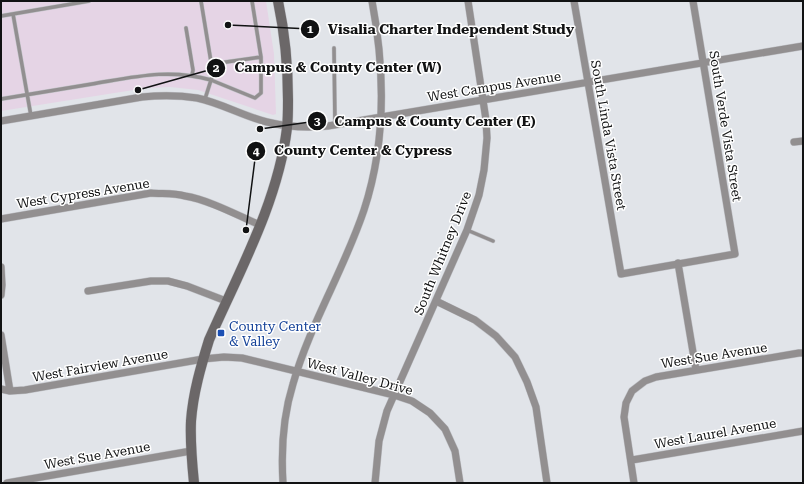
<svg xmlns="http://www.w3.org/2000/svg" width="804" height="484" font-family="'Roboto Serif',serif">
<rect width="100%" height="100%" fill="#e1e4e9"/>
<!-- commercial -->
<path fill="#e5d4e5" d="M1,1H266L274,54L276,114L273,115L198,90L170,87L146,88L1,111Z"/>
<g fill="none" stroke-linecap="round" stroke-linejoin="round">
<defs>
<path id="lane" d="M201,1L213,74L211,80L255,98L261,93V57L252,1
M13,14L31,116
M1,16L89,1
M186,28L193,70L192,75
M334,48L335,125
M212,64L261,57
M1,99C31,94 62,89 92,84C134,77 169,68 211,80L205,99
M467,230L493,241"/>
<path id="street" d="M574,1L621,274L735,254L693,1
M1,121L142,97C161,95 178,95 197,98C221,103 243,116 267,122C287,127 307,128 328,126L803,46
M794,142L803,141
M1,219L151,193C162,194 174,193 185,196C209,200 237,215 260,225
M678,263L696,370
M1,267L2,285L1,295
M88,291L151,281H168L187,286L226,301
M436,301L475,320L496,336L515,357L527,382L536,407L547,483
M1,335L10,391
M1,389L10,391L25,390L203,359L224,357L242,358L394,395L412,401L430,413L445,429L455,451L460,483
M632,460L803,431
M7,483L191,451
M283,483C281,450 283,416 293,384C310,324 344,270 364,210C386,143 385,70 372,1
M375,483L379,441L387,411L467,230L479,195L484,170L487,138L486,120L468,1
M634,483L624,417L626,403L632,391L645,381L656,377L799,353H803"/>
<path id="secondary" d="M194,483C192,463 190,442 191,421C193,393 201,366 209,340C239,272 278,202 287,128C288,119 288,109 288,100C288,67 285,34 278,1"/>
</defs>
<!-- lane casing -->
<use href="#lane" stroke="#c0c2c7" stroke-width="4.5"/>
<!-- street casing -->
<use href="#street" stroke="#c0c2c7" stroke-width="8"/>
<!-- secondary casing -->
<use href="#secondary" stroke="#c0c2c7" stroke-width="11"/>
<!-- lane -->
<use href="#lane" stroke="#928f90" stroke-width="3.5"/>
<!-- street -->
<use href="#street" stroke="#928f90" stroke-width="7"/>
<!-- secondary -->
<use href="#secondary" stroke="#6b6768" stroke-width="10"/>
</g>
<!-- markers -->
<rect fill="#1a4fb4" stroke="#fff" stroke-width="1.5" x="217" y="329" width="8" height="8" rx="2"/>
<g text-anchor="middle" stroke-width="3" stroke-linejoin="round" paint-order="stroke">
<!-- street labels -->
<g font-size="13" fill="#111213" stroke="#fff">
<text transform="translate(494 86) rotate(-9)" y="5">West Campus Avenue</text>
<text transform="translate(726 126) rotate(81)" y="5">South Verde Vista Street</text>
<text transform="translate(609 135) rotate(80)" y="5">South Linda Vista Street</text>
<text transform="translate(83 193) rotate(-9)" y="5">West Cypress Avenue</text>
<text transform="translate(442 253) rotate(-68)" y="5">South Whitney Drive</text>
<text transform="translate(714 355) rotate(-9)" y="5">West Sue Avenue</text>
<text transform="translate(100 365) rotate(-10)" y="5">West Fairview Avenue</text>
<text transform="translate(360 376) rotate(15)" y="5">West Valley Drive</text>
<text transform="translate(715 433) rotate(-10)" y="5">West Laurel Avenue</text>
<text transform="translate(97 455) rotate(-10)" y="5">West Sue Avenue</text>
</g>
<!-- transit labels -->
<g font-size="13" fill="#164399" stroke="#fff" text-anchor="start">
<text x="229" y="331">County Center<tspan x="229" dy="15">&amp; Valley</tspan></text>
</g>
</g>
<!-- callouts -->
<path fill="none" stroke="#111213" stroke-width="1.5" d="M228 25L310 29M138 90L216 68M260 129L317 121M246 230L256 151"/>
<g fill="#111213" stroke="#fff" stroke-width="1.5">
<circle cx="228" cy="25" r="4"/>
<circle cx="138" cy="90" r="4"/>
<circle cx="260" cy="129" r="4"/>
<circle cx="246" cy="230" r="4"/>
<circle cx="310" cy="29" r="10"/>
<circle cx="216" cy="68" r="10"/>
<circle cx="317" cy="121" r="10"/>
<circle cx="256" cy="151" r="10"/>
</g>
<g font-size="12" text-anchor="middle" font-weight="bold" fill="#fff">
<text x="310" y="33">1</text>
<text x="216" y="72">2</text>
<text x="317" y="125">3</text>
<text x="256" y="155">4</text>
</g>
<g font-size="14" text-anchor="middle" font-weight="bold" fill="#111213" stroke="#fff" stroke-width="3" stroke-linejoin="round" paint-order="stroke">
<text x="451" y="34">Visalia Charter Independent Study</text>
<text x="338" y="72">Campus &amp; County Center (W)</text>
<text x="435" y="126">Campus &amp; County Center (E)</text>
<text x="363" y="155">County Center &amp; Cypress</text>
</g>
<!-- border -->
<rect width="804" height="484" fill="none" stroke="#111213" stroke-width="4"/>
</svg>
